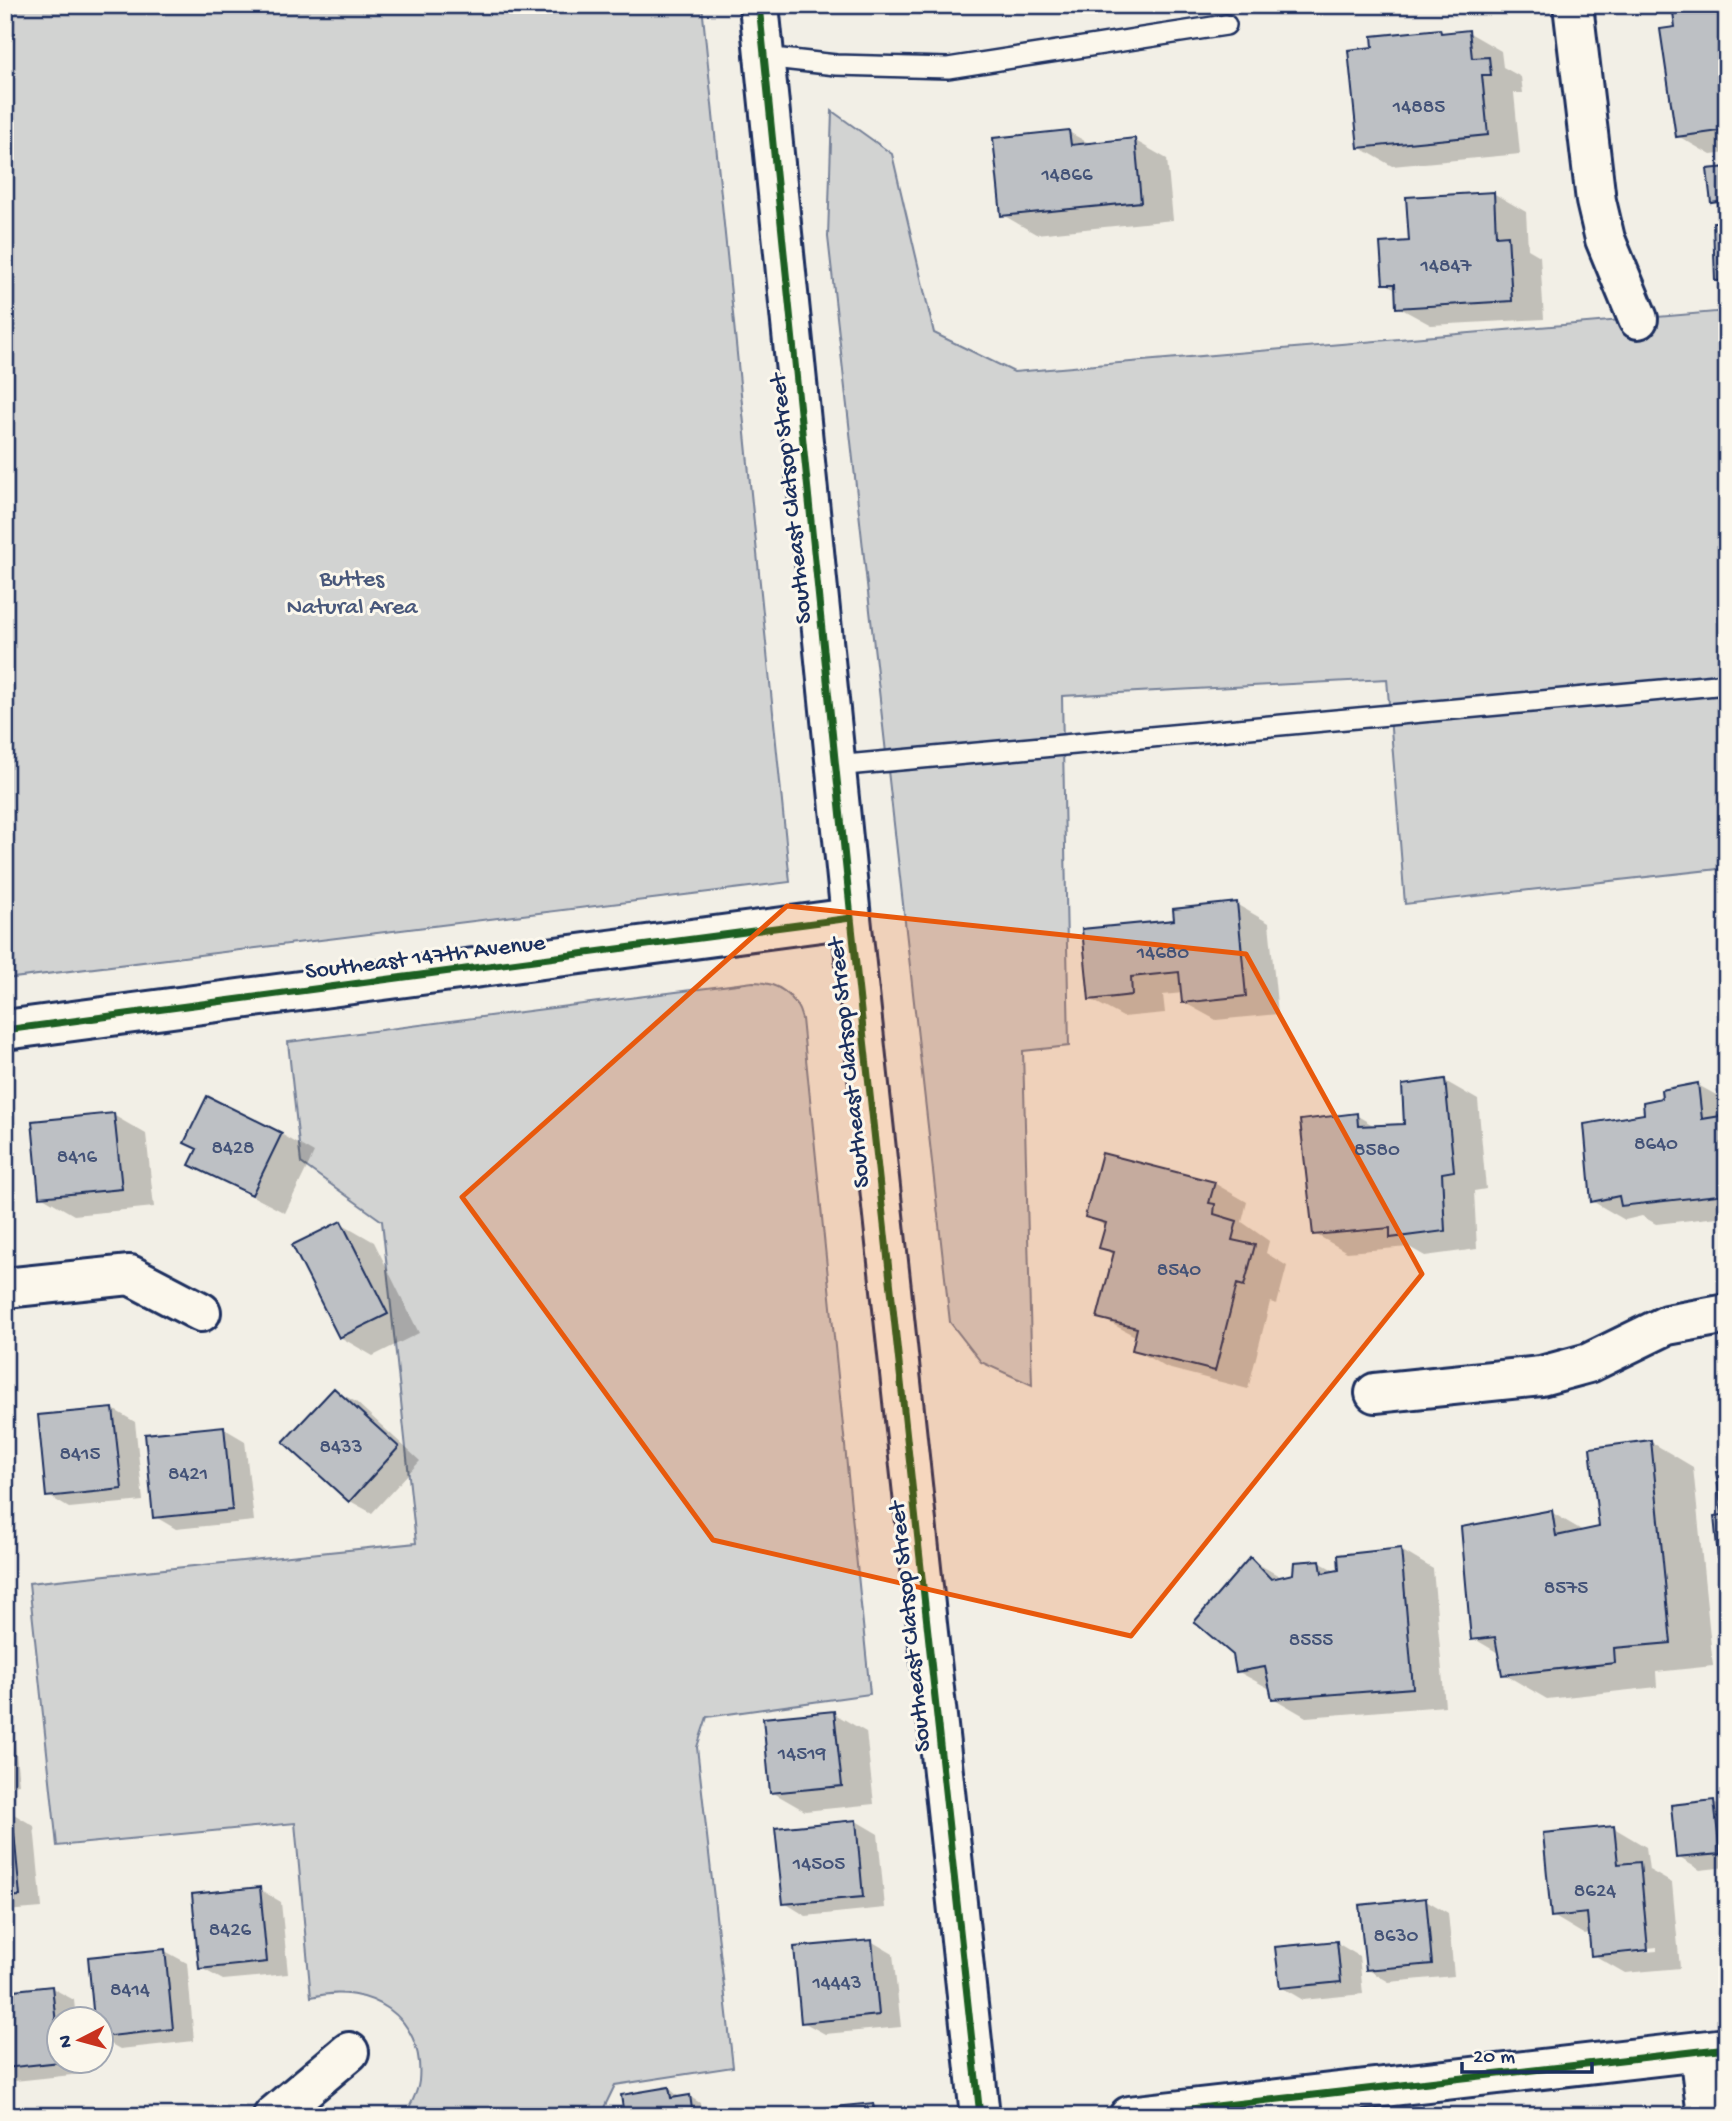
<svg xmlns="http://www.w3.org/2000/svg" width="1732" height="2121" font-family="'Gochi Hand',sans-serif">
<rect width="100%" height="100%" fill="#f2efe6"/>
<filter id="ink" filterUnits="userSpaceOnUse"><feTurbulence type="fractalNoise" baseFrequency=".0143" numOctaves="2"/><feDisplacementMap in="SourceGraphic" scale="14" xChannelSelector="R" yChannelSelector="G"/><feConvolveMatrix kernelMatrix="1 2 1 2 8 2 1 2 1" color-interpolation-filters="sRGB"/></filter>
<g filter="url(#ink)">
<!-- green -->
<path fill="#d2d3d2" stroke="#768198" stroke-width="2" d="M5,5H702L790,882L5,979Z
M832,111L892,154L934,333L1014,372L1727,311V868L1405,904L1387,679L1062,696L1069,1046L1023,1051L1032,1385L981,1362L950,1322L828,237Z
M753,982C778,982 796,995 802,1019L870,1694L707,1717L697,1747L733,2067L615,2085L600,2116H405C410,2105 418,2093 419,2081C425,2016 369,1982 311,1997L295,1823L57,1846L29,1583L416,1543L382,1221L301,1163L288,1042Z"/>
<!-- shadow -->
<path fill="#0003" fill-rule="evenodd" d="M1727,5V153L1711,155L1678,136L1677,28Z
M1440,31L1446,34L1468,32L1501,51L1503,67L1521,77L1523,93H1514L1520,154L1392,166L1359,147L1375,49Z
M1069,132L1090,144L1134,140L1167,159L1173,220L1036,234L1003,215Z
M1727,169V286L1717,280L1721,223L1720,206L1712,201Z
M1493,193L1526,212L1528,249L1540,256L1544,319L1431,325L1398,307L1397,290L1385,283L1411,243Z
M1236,904L1269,923L1278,1014L1216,1020L1183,1002V993L1163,995L1165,1013L1123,1017L1090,999L1176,922Z
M1445,1081L1478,1100L1486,1189L1474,1191L1477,1249L1425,1256L1409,1247L1347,1252L1315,1234L1356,1115L1376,1127L1406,1125Z
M1698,1085L1727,1101V1216L1656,1224L1642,1216L1625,1220L1592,1201L1646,1116L1664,1099Z
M113,1115L146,1134L154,1207L74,1215L41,1196Z
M281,1134L314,1153L285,1213L191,1164Z
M1214,1183L1247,1202L1242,1222L1269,1241L1266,1253L1287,1266L1277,1304L1270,1302L1248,1389L1167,1368L1134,1349L1137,1337L1099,1317L1115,1255L1102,1247L1107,1227L1087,1216Z
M341,1223L374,1242L419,1333L373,1356L340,1337Z
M5,1369L10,1418L5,1419Z
M334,1390L356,1402L420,1461L372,1513L350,1501Z
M113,1409L135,1422L143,1501L69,1508L47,1495Z
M223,1428L245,1441L254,1521L176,1529L154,1516Z
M1651,1442L1693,1467L1713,1666L1656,1672L1657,1687L1547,1699L1504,1674L1500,1654L1473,1638L1551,1512L1585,1532L1600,1528Z
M1401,1550L1433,1569L1445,1706L1306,1717L1273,1698L1272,1690L1237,1671L1251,1560L1283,1578L1319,1562L1337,1572Z
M5,1688L10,1691L19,1784L5,1786Z
M833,1713L866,1732L874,1804L805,1811L772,1792Z
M1714,1802L1727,1809V1867L1700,1870L1678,1857Z
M12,1813L34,1826L42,1908L5,1911V1814Z
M856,1821L878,1834L885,1908L806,1916L785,1903Z
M1614,1828L1646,1847L1649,1870L1672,1883L1680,1968L1625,1973L1592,1954L1590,1934L1585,1935L1553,1916ZM1657,1947V1951L1621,1954V1951Z
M259,1889L281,1902L288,1974L223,1980L201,1968Z
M1426,1900L1448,1913L1454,1976L1389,1982L1367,1969Z
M871,1941L893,1954L901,2027L825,2034L803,2022Z
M1337,1943L1359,1956L1363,1994L1303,2000L1281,1987Z
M165,1951L187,1963L194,2041L120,2049L102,2039V2020Z
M52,1988L74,2000L76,2020H60V2062H80L81,2074L15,2081L5,2075V1992Z
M669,2088L680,2098L689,2096L700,2103L702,2116H626Z
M873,2105L892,2116H808Z"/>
<!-- building -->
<path fill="#bdc0c4" stroke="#1b2f5e" stroke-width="2" d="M1672,5H1727V130L1676,137L1660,29L1675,27Z
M1440,29L1441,33L1469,30L1472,58L1489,57L1491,75H1482L1488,135L1358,148L1348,50L1373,47L1372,36Z
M1069,130L1071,145L1135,138L1141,202L1001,216L993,138Z
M1727,167V280L1715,281L1713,222H1719L1718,202L1711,203L1707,169Z
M1494,192L1496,236L1508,235L1512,301L1396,308L1395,284H1383L1380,243L1409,241L1406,197Z
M1237,902L1246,996L1182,1003L1179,972L1131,977L1132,995L1089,1000L1082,929L1174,920L1173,909Z
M1445,1079L1454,1171L1442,1173L1445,1231L1390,1238V1228L1313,1235L1300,1120L1357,1113L1358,1126L1404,1124L1402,1085Z
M1698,1083L1702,1119L1727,1115V1160L1721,1161L1727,1194L1621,1206L1619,1196L1591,1202L1584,1124L1644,1114L1643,1102L1662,1098L1661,1090Z
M207,1096L282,1133L252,1195L189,1165L197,1149L184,1143Z
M114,1113L122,1189L39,1197L32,1121Z
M1102,1153L1215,1182L1209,1203L1215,1204L1214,1214L1237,1221L1232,1240L1255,1245L1244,1286L1237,1284L1215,1371L1132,1350L1137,1328L1097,1318L1114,1252L1099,1248L1106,1223L1085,1217Z
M341,1221L388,1314L339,1338L292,1245Z
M334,1388L399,1447L349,1502L283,1442Z
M113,1408L122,1489L46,1497L38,1415Z
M224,1426L232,1510L153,1518L145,1434Z
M1651,1440L1671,1643L1614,1648L1615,1663L1502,1675L1495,1637L1471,1640L1461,1527L1552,1510L1556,1536L1599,1527L1590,1448Z
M1727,1471V1557L1718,1558L1714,1516L1722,1515L1716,1472Z
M1401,1548L1413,1688L1272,1699L1265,1667L1236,1672L1233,1655L1194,1622L1250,1557L1271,1579L1293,1574L1294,1562L1320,1560L1322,1573L1339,1570L1338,1555Z
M834,1711L842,1786L770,1793L763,1718Z
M1714,1800L1720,1854L1676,1858L1671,1805Z
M12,1811L20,1896L5,1897V1812Z
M856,1820L863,1897L783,1904L775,1828Z
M1614,1826L1618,1864L1640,1862L1648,1950L1591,1956L1587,1913L1551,1917L1543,1833Z
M260,1887L267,1962L199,1969L192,1894Z
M1426,1898L1432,1964L1366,1970L1359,1905Z
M872,1940L879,2015L801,2023L794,1947Z
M1337,1941L1341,1982L1280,1988L1275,1947Z
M165,1949L173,2029L102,2037V2020H94L88,1957Z
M52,1986L60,2062L5,2068V1991Z
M669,2087L671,2098L690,2095L693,2116H624L621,2095Z
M873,2103L875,2116H806L805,2110Z"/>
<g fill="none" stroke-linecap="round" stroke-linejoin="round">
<defs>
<path id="lane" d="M764,57L836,65L948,68L1226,25
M835,766L1727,684"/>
<path id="street" d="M1573,5L1596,201L1605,239L1638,319
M5,1030L851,918
M5,1288L130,1275L201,1312
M1375,1393L1541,1376L1589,1363L1667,1325L1727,1314
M1699,2051L1707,2116
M273,2116L349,2052"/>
<path id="secondary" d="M759,5L851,918L980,2116
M1129,2116L1727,2048"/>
</defs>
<!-- lane casing -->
<use href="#lane" stroke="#1b2f5e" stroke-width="24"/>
<!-- street casing -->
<use href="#street" stroke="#1b2f5e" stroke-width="44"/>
<!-- secondary casing -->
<use href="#secondary" stroke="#1b2f5e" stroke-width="44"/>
<!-- lane -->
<use href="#lane" stroke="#fbf7ec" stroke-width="19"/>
<!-- street -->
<use href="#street" stroke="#fbf7ec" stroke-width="38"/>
<!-- secondary -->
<use href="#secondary" stroke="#fbf7ec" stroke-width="38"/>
<defs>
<path id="cycleway" d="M759,5L851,918L980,2116
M5,1030L851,918
M1129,2116L1727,2048"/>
</defs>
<!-- cycleway casing -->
<use href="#cycleway" stroke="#fbf7ec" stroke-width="11"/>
<!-- cycleway -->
<use href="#cycleway" stroke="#1b5e20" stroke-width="7"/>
</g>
</g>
<!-- marked area -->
<path fill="#e8590c" fill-opacity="0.2" stroke="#e8590c" stroke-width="5" stroke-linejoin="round" d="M787,906L1246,954L1422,1274L1131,1636L713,1540L462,1197Z"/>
<g text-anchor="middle" stroke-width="6" stroke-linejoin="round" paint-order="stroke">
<!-- number labels -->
<g font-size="21" fill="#445378">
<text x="1419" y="112">14885</text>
<text x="1067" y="180">14866</text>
<text x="1446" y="271">14847</text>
<text x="1163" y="958">14680</text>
<text x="1656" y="1149">8640</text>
<text x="233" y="1153">8428</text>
<text x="1377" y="1155">8580</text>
<text x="77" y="1162">8416</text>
<text x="1179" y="1275">8540</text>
<text x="341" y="1452">8433</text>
<text x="80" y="1459">8415</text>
<text x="188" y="1479">8421</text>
<text x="1566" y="1593">8575</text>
<text x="1311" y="1645">8555</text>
<text x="802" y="1759">14519</text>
<text x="819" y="1869">14505</text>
<text x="1595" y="1896">8624</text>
<text x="230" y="1935">8426</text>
<text x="1396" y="1941">8630</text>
<text x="837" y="1988">14443</text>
<text x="130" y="1995">8414</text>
</g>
<!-- street labels -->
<g font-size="24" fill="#1b2f5e" stroke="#fbf7ec">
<text transform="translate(789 499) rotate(-96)" y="8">Southeast Clatsop Street</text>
<text transform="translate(425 955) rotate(-7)" y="8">Southeast 147th Avenue</text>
<text transform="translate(847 1063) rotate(-96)" y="8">Southeast Clatsop Street</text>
<text transform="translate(908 1627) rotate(-96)" y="8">Southeast Clatsop Street</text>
</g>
<!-- park labels -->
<g font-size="24" fill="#49587b" stroke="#fbf7ec">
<text x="352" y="585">Buttes<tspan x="352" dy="28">Natural Area</tspan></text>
</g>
</g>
<!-- margin -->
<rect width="1732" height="2121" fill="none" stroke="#fbf7ec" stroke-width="28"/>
<rect x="14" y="14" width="1704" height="2093" fill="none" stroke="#1b2f5e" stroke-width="2.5" filter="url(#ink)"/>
<!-- north arrow -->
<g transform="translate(80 2040) rotate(264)"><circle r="33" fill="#fbf7ec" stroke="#a1a7b3" stroke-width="2"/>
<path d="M0-5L12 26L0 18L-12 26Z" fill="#c8321e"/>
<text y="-10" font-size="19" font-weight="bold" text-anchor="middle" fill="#1b2f5e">N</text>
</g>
<!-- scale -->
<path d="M1462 2062v10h130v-10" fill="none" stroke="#1b2f5e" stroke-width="3.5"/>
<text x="1473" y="2062" font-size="21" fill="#1b2f5e" stroke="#fbf7ec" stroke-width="5" paint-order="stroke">20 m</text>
</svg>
